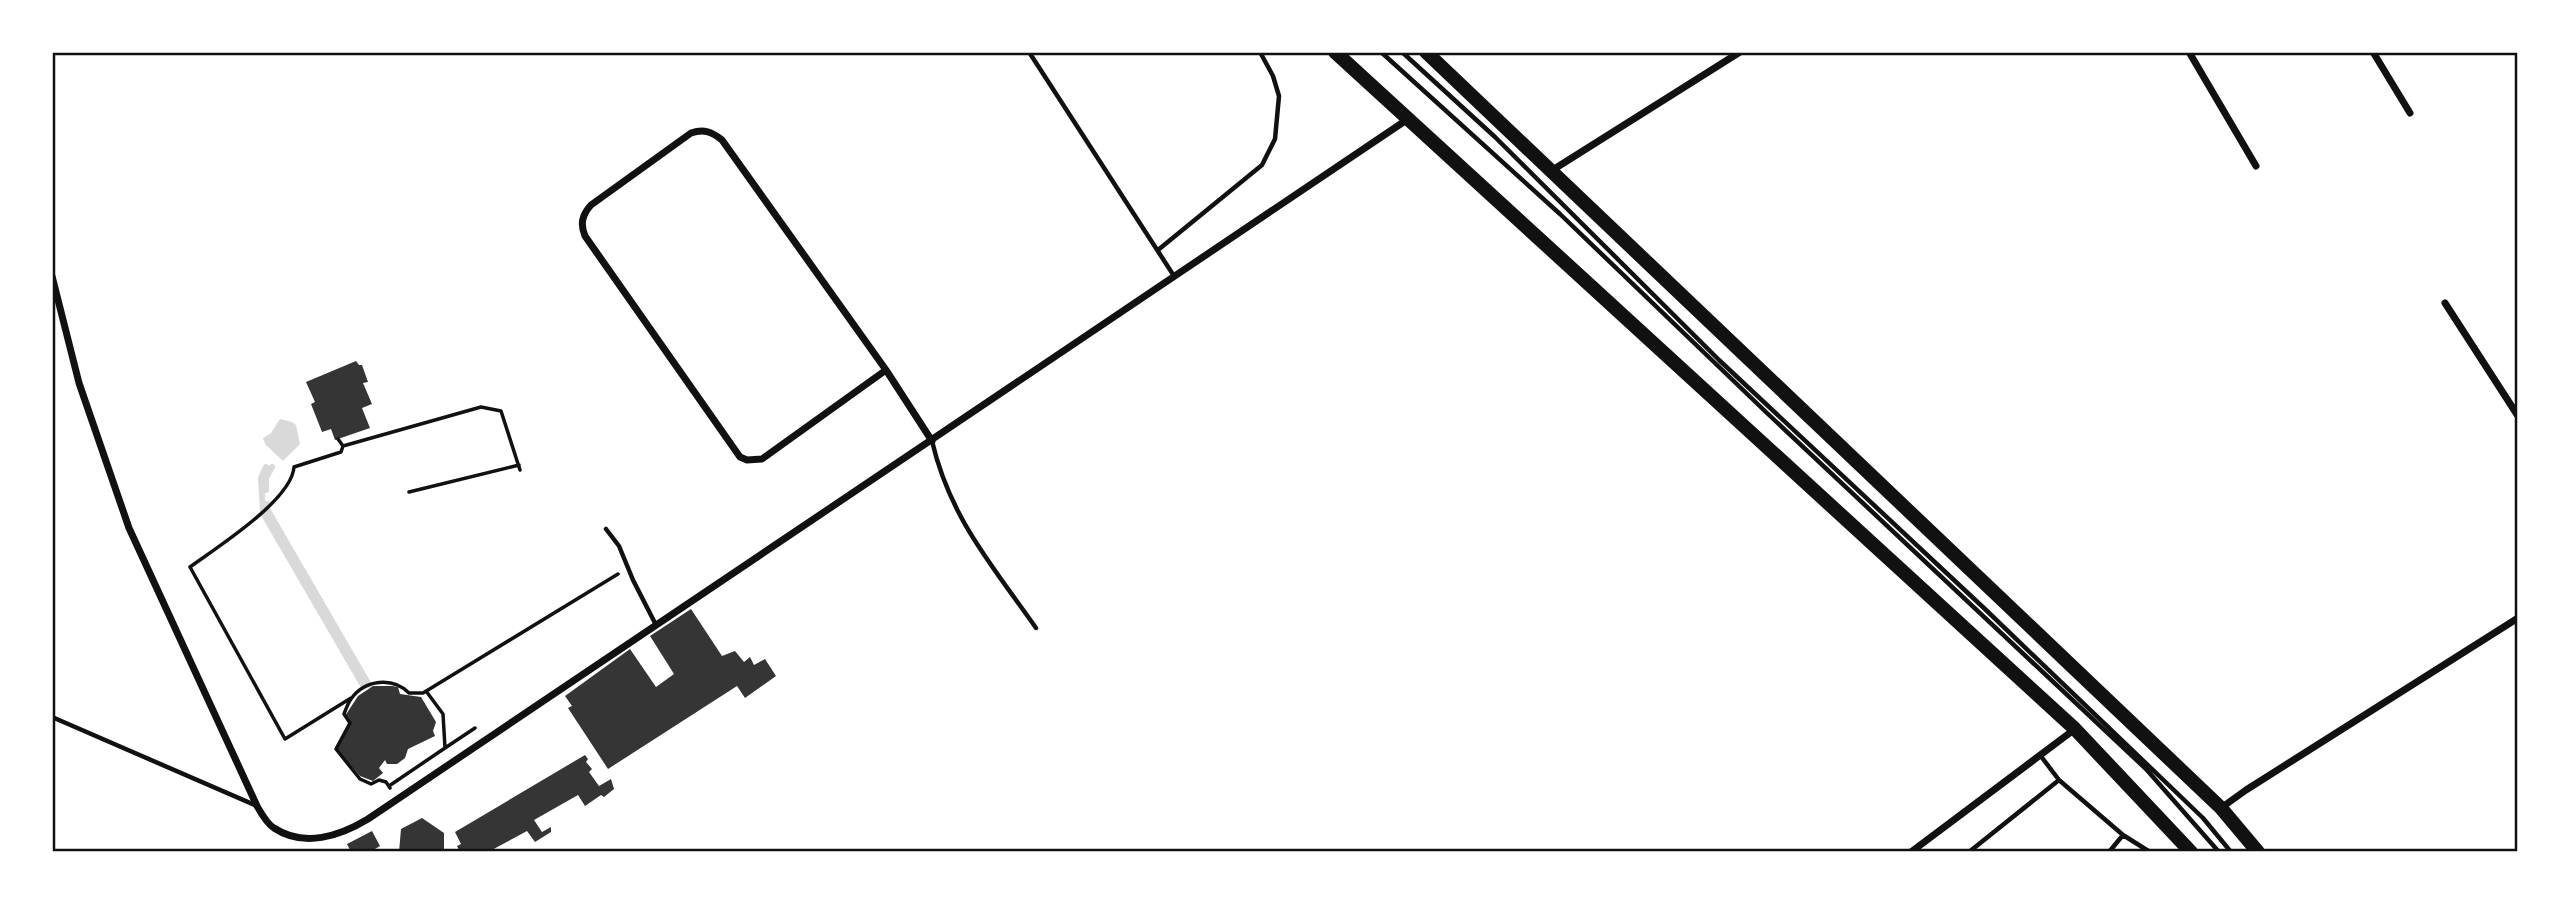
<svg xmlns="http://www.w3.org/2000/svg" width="2570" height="904" font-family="Literata,serif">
<rect width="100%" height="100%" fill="#fff"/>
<!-- water -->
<path fill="#d9d9d9" d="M280,419L292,422L296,425L300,444L283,461L265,444L263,438L271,433Z"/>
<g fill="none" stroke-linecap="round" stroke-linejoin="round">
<!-- stream -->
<path stroke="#d9d9d9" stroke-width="6" d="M266,467L261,478L263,513L364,687
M266,490V478L272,467
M267,504V509L369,685"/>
</g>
<!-- building -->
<path fill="#353535" d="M356,361L359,365H362L368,382L363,383L372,404L362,408L370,428L335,440L331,429L322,432L311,404L315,402L306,382Z
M691,609L722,656L735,651L744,662L750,657L754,665L765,659L776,676L745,698L737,686L608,769L568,708L572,706L565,696L630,649L656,687L674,674L650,636Z
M373,686H392L398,687L400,694L421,697L436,722L433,731L435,736L408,749L405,758L397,764H387L385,760L379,768L383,773L373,781L360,776L337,749L351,722L345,716L358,696Z
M585,755L588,759L586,762L592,769L589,772L599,786L611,779L614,789L604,797L601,795L585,806L578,795L534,820L542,832L551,827V832L535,842L527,831L488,852H460L457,846L461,844L455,832Z
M422,818L444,833V852H399L401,829Z
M372,831L380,846L370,852H351L347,844Z"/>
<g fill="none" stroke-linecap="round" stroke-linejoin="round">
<!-- path -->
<path stroke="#111" stroke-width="3.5" d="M338,439L343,446L341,452L294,467C292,500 216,548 190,567L285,739L351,698
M343,446L481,407L501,411L520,470
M409,492L519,465
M445,748L475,728
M389,786L445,748L443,714L426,691
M390,788L386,782L379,780L371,784L360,779L336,749L350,723L344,714C346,709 348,703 351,699C365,679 393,677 409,693H423L618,574"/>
<!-- service -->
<path stroke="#111" stroke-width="4.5" d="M1029,52L1174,276
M1381,52L1560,214L1768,414L2146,769L2219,852
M1402,52L1495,137L1719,360L1986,610L2203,818L2231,852
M1158,250L1262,165L1275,139L1279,96L1273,76L1260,52
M932,441C950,518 992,565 1036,628
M606,529L619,546L633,580L656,625
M52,717L257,806
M2040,755L2059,780L2123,835L2109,852
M2123,835L2150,852
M1969,852L2059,780"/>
<!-- minor -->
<path stroke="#111" stroke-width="7" d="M2189,52L2256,166
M2373,52L2410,113
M1551,171L1740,52
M52,276L79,383L129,528L257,806C261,813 267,824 274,828C304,848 340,836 368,819L1408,119
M2445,303L2518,416
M886,370L762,459L747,460L740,457L585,236C580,224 582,215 591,205L691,133C703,129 711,131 722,140L886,370L932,441
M2221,808L2246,790L2518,618
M1911,852L2075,729"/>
<!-- trunk -->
<path stroke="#111" stroke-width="14" d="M1335,52L2075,729L2191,852
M1426,52L2221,808L2258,852"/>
</g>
<!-- border -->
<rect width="2570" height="904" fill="none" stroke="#ffffff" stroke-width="108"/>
<rect x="54" y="54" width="2462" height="796" fill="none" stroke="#111" stroke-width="2.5"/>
</svg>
